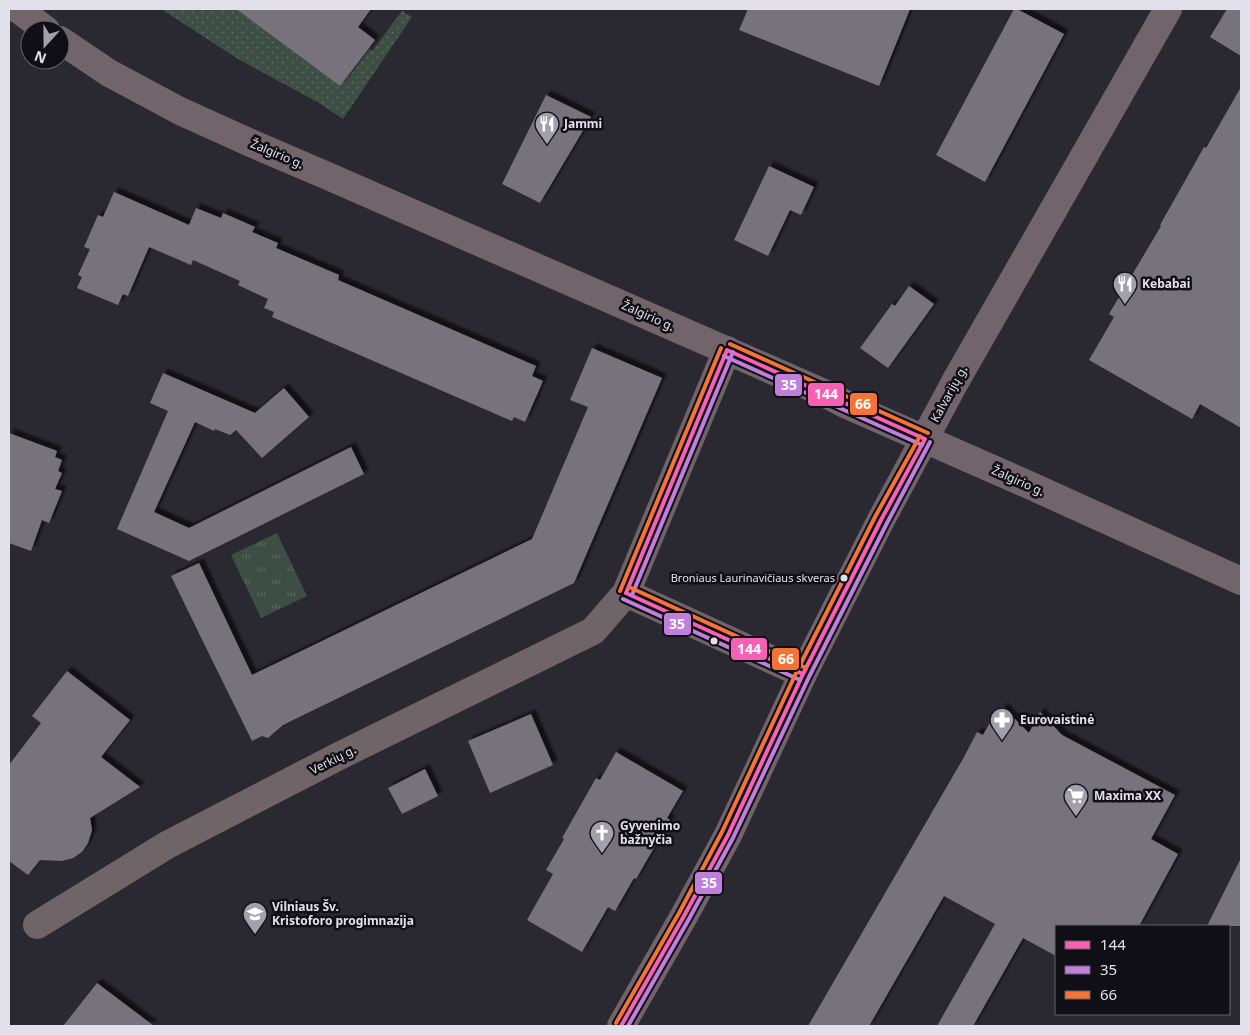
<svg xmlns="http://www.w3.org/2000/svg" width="1250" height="1035" font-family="'Noto Sans',sans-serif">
<defs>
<pattern id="grass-dots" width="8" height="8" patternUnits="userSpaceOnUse" patternTransform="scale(1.25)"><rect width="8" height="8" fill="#3d4e44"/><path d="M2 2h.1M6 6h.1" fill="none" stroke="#59675f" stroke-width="1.8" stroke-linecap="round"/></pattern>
<pattern id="park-tufts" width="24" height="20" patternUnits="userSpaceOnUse" patternTransform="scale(1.25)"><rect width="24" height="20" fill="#3d4e44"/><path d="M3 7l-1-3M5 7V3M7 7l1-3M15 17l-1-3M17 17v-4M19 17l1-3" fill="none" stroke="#59675f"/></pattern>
<filter id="shadow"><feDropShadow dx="4.5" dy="-4.5" stdDeviation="1" flood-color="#0009"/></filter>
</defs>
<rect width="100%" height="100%" fill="#2a2830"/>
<!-- grass -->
<path fill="url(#grass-dots)" d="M161,9H236L340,86L369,48L372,51L402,11L412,17L343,119L319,103L238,59Z"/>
<!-- park -->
<path fill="url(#park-tufts)" d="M277,533L307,596L261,618L231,555Z"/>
<!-- building -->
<path fill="#77727b" filter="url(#shadow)" d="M236,9H371L358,27L375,40L340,86Z
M748,9H910L879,86L739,30Z
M1014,9H1017L1064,34L985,182L936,155Z
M1227,9H1241V56L1210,37Z
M1241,87V428L1200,404L1192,419L1089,360L1114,317L1109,314L1161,226L1160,225L1186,179L1204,147L1206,148Z
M546,95L591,117L540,203L502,184Z
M769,166L814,187L801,215L790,210L768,256L734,240Z
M114,192L189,225L196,208L221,218L223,213L255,227L252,232L278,243L276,248L339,275L338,280L536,366L532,376L543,381L525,422L514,417L512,421L272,317L274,312L264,308L268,299L238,285L240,281L193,260L191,265L149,247L128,296L123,294L118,305L77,288L82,277L78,275L90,249L84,247L98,215L103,217Z
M909,286L934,304L888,368L860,348L892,304L895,306Z
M592,348L662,378L574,583L283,725L268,738L262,736L252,741L214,664L171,576L199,563L252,675L532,539L588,407L570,400Z
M163,373L255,413L284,388L309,417L262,458L236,430L230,435L215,429L214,431L195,422L154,512L189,528L351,447L364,474L189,561L117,529L168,411L150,403Z
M9,433L57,451L55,457L62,460L58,471L62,473L55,489L62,491L49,523L42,520L31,551L9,543Z
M67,671L130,720L101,757L140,787L90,818L92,830L88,843L82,852L73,858L62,861L40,860L28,875L9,861V765L41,723L32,716Z
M1003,707L1029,733L1040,712L1062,735L1175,795L1151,839L1178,854L1139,926H1056V956L1023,938L973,1026H937L995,924L944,896L869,1026H808L964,757L977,732L983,735L992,719L995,721Z
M531,714L553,765L490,793L468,741Z
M616,752L683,791L667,818L670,820L636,879L634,878L615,911L608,907L582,952L527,920L553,874L546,870L564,839L562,838L596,778L600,780Z
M425,769L438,796L402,814L388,788Z
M1241,858V926H1207Z
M97,983L154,1026H63Z"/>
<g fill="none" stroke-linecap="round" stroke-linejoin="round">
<!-- minor -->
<path stroke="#6f6467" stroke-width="28" d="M626,593L803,674
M37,925L167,845L341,755L593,631L626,593L727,350"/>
<!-- major -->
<path stroke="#71646b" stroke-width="28" d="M18,9L46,30
M60,40L109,73L180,111L253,144L330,177L824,393L847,405L1029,485L1241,581
M621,1026L684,916L728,835L803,674L881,520L955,382L1168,9"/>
<defs>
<path id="bus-1" d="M727,350L925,439
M626,593L727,350
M626,593L803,674
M621,1026L684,916L728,835L803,674L881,520L925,439"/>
<path id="bus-2" d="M724,356L922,445
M632,595L733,352
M623,599L800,680
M628,1026L689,919L733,838L809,677L887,523L930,442"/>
<path id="bus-3" d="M730,344L928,433
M629,587L806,668
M620,591L721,348
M616,1023L679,913L722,832L797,671L875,517L920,436"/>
</defs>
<!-- bus-1 casing -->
<use href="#bus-1" stroke="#100f16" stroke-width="8"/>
<!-- bus-2 casing -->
<use href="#bus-2" stroke="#100f16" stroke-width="8"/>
<!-- bus-3 casing -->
<use href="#bus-3" stroke="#100f16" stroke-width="8"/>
<!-- bus-1 -->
<use href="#bus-1" stroke="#f860b3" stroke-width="4"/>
<!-- bus-2 -->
<use href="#bus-2" stroke="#c07fdc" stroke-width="4"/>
<!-- bus-3 -->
<use href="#bus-3" stroke="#f57335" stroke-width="4"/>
</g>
<!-- icons -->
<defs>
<symbol id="restaurant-pin" viewBox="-11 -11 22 30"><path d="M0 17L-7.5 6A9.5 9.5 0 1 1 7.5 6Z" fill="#a2a0aa" stroke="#100f16"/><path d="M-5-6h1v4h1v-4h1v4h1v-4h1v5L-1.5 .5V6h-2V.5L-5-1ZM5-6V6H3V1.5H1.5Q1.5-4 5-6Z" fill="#fff"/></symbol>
<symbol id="pharmacy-pin" viewBox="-11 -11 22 30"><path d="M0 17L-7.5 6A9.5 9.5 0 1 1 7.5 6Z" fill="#a2a0aa" stroke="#100f16"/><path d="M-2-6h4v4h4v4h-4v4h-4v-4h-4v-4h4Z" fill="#fff"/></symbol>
<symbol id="supermarket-pin" viewBox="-11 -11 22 30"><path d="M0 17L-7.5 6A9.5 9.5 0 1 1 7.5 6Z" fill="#a2a0aa" stroke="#100f16"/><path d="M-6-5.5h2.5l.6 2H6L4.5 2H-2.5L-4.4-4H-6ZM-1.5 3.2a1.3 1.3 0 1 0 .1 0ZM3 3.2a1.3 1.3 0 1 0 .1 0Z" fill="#fff"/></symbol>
<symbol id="church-pin" viewBox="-11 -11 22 30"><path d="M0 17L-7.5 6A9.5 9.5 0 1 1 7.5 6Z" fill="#a2a0aa" stroke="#100f16"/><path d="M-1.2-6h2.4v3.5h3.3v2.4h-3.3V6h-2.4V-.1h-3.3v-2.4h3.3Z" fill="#fff"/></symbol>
<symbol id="school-pin" viewBox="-11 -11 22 30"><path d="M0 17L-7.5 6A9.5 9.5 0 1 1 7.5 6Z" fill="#a2a0aa" stroke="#100f16"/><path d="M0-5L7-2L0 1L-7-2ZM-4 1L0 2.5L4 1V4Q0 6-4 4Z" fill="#fff"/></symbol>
</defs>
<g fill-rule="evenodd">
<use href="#restaurant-pin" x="533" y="110" width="28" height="38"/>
<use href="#restaurant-pin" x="1111" y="270" width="28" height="38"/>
<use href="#pharmacy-pin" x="988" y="706" width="28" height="38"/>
<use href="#supermarket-pin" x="1062" y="782" width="28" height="38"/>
<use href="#church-pin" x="588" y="819" width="28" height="38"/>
<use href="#school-pin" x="241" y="900" width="28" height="38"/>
</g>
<!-- markers -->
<g fill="#e2e1eb" stroke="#100f16" stroke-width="2">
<circle cx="844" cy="578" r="4.5"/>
<circle cx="714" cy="641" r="4.5"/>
</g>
<g text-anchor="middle" stroke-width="5" stroke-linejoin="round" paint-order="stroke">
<!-- bus labels -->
<g font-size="11" fill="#e2e1eb" stroke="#100f16" text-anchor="end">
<text x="835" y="582">Broniaus Laurinavičiaus skveras</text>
</g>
<!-- poi labels -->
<g font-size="12" font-weight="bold" fill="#e2e1eb" stroke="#100f16" text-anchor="start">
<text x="564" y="128">Jammi</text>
<text x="1142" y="288">Kebabai</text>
<text x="1020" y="724">Eurovaistinė</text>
<text x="1094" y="800">Maxima XX</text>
<text x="620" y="830">Gyvenimo<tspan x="620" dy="14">bažnyčia</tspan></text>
<text x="272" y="911">Vilniaus Šv.<tspan x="272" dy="14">Kristoforo progimnazija</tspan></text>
</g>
<!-- street labels -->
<g font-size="12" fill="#e2e1eb" stroke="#100f16">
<text transform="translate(277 154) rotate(23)" y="4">Žalgirio g.</text>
<text transform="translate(648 316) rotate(24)" y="4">Žalgirio g.</text>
<text transform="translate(949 394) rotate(-61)" y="4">Kalvarijų g.</text>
<text transform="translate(1018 481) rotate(24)" y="4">Žalgirio g.</text>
<text transform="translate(333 760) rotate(-27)" y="4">Verkių g.</text>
</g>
</g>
<g stroke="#100f16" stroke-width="2">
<rect x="774" y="373" width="29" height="24" rx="5" fill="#c07fdc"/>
<rect x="807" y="382" width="38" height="25" rx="5" fill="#f860b3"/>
<rect x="849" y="392" width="29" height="24" rx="5" fill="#f57335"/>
<rect x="663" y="612" width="29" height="24" rx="5" fill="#c07fdc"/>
<rect x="730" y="637" width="38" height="24" rx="5" fill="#f860b3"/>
<rect x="771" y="647" width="29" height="24" rx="5" fill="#f57335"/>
<rect x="694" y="871" width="29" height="24" rx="5" fill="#c07fdc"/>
</g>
<g font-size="14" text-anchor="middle" font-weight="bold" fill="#fff">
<text x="789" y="390">35</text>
<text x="826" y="399">144</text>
<text x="863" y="409">66</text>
<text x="677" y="629">35</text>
<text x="749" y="654">144</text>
<text x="786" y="664">66</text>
<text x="709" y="888">35</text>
</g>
<!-- border -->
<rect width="1250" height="1035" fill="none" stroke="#e2e1eb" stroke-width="20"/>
<!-- legend -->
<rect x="1055" y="925" width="175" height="90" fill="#100f16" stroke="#64636b"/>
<rect x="1065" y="941" width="25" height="8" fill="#f860b3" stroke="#64636b"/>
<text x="1100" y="950" font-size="15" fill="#e2e1eb">144</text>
<rect x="1065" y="966" width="25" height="8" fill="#c07fdc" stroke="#64636b"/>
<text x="1100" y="975" font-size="15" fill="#e2e1eb">35</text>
<rect x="1065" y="991" width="25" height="8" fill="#f57335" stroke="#64636b"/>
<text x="1100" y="1000" font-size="15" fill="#e2e1eb">66</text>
<!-- north arrow -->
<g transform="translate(45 45) rotate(201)"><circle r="24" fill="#100f16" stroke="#64636b"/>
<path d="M0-4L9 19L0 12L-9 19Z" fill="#a2a0aa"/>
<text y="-8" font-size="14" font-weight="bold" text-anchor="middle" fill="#e2e1eb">N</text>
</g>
</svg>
